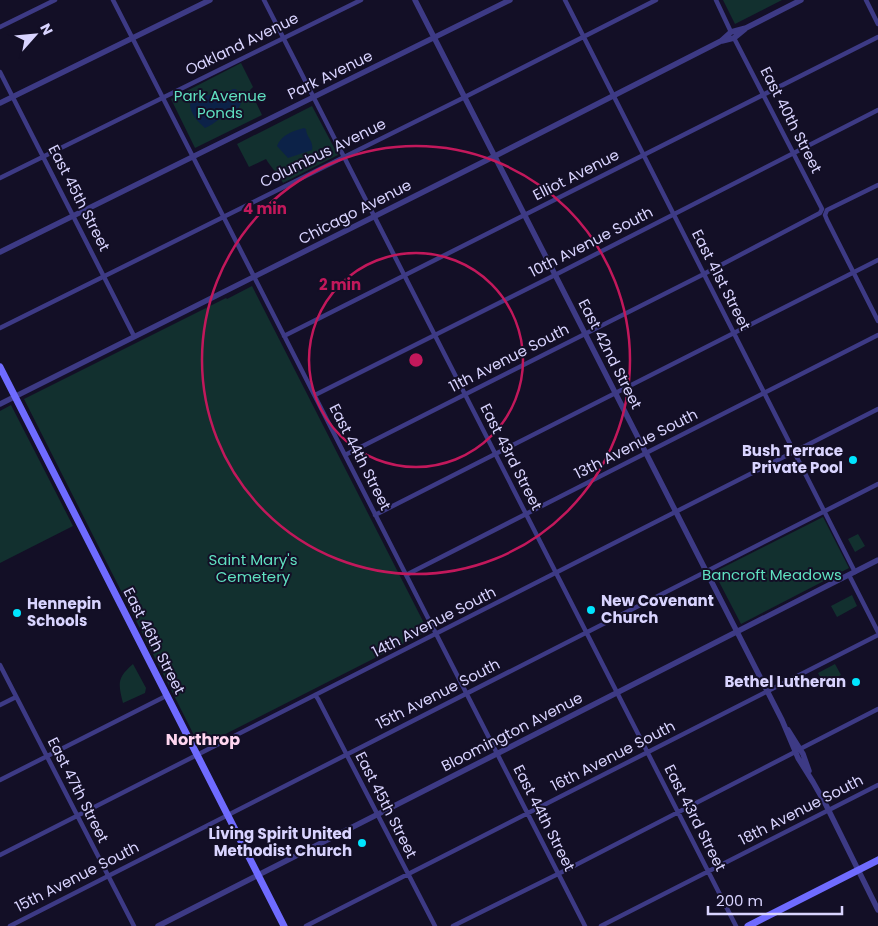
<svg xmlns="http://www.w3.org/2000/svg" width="878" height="926" font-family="Poppins,sans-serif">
<rect width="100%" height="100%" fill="#130f26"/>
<!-- green -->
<path fill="#12302f" d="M723,0H782L735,24Z
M241,63L253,87L250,90L262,115L195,148L171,99Z
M312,106L338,155L283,183C279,174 271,168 266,159L249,167L237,144Z
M252,286L428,631L200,747L24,399L226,298L227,299Z
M11,405L73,526L0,563V411Z
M823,517L849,568L741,624L714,572Z
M858,534L865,546L855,552L848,539Z
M852,595L857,606L837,617L831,606Z
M133,664L146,688L145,693L123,703C118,683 117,678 133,664Z
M835,664L841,675L824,684L818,673Z"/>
<!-- water -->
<path fill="#0c2248" d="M233,89H236C249,110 233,111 218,120C214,123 210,126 205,128C198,122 190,113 190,104L196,99L211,94H223Z
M304,128L306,129C306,137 314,141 312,150L288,158L277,146C281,135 293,131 304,128Z"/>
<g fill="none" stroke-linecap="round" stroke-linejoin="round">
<!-- minor -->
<path stroke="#3d3a85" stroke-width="4.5" d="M113,0L585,926
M264,0L736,926
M565,0L855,572
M716,0L731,32
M866,0L878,24
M0,27L55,0
M0,72L134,336
M0,178L361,0
M878,185L827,210L825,215L827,220L878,321
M0,328L459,100L656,0
M284,336L878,37
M315,395L555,275L878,110
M345,455L700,276L820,213L822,209L820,205L734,38
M375,515L878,260
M406,575L878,335
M849,575L878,632
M0,665L134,926
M315,695L318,699L435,926
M0,705L16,697
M800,749L878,709
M0,780L166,696
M0,855L878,409
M10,926L878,484
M306,926L878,635
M453,926L564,871L795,752
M601,926L878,785"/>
<!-- tertiary -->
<path stroke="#3d3a85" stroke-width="5.5" d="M415,0L782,720L798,758L813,782L826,805L878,910
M722,41L734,38L745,29
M0,103L210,0
M0,252L510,0
M0,404L499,154L721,41L731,32L746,28L801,0
M788,730L803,754L809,771
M158,926L878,560"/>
<!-- secondary -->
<path stroke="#6f6bff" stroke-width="7" d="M0,367L284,926
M748,926L878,860"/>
</g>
<!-- distance rings -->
<g fill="none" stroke="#c2185b" stroke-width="2.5">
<circle cx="416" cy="360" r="107"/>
<circle cx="416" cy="360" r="214"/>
</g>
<!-- markers -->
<g fill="#00e5ff" stroke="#130f26" stroke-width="2">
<circle cx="853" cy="460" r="5"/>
<circle cx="591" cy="610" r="5"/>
<circle cx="17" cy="613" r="5"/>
<circle cx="856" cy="682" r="5"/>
<circle cx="362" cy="843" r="5"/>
</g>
<g text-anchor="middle" stroke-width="4" stroke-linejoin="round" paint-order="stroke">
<!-- street labels -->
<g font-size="15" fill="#d9d4ff" stroke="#130f26">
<text transform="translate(242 44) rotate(-26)" y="5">Oakland Avenue</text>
<text transform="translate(330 75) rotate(-26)" y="5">Park Avenue</text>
<text transform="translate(791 120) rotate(63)" y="5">East 40th Street</text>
<text transform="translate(323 153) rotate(-26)" y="5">Columbus Avenue</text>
<text transform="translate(576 175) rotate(-27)" y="5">Elliot Avenue</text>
<text transform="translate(79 198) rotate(63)" y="5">East 45th Street</text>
<text transform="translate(355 212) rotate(-27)" y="5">Chicago Avenue</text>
<text transform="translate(591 242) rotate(-27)" y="5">10th Avenue South</text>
<text transform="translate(721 280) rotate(63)" y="5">East 41st Street</text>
<text transform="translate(610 354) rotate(63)" y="5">East 42nd Street</text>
<text transform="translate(509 358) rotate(-27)" y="5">11th Avenue South</text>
<text transform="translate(636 444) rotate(-27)" y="5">13th Avenue South</text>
<text transform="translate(360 457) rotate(63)" y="5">East 44th Street</text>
<text transform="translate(511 457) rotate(63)" y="5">East 43rd Street</text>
<text transform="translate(434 622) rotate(-27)" y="5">14th Avenue South</text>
<text transform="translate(154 641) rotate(63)" y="5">East 46th Street</text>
<text transform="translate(438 694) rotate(-27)" y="5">15th Avenue South</text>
<text transform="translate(512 732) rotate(-27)" y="5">Bloomington Avenue</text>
<text transform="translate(613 756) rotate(-27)" y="5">16th Avenue South</text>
<text transform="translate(78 790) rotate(63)" y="5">East 47th Street</text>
<text transform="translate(386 805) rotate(63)" y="5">East 45th Street</text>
<text transform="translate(801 810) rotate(-27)" y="5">18th Avenue South</text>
<text transform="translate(544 818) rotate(63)" y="5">East 44th Street</text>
<text transform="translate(695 818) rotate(63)" y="5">East 43rd Street</text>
<text transform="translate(77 877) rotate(-27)" y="5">15th Avenue South</text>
</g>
<!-- park labels -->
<g font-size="15" fill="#5fe0c0" stroke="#130f26">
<text x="220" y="101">Park Avenue<tspan x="220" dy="17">Ponds</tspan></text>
<text x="253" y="565">Saint Mary's<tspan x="253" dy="17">Cemetery</tspan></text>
<text x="772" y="580">Bancroft Meadows</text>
</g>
<!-- poi labels -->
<g font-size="15" font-weight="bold" fill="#d9d4ff" stroke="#130f26" text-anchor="end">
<text x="843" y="456">Bush Terrace<tspan x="843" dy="17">Private Pool</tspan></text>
<text x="601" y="606" text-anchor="start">New Covenant<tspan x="601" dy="17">Church</tspan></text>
<text x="27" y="609" text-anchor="start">Hennepin<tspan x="27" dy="17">Schools</tspan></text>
<text x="846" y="687">Bethel Lutheran</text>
<text x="352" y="839">Living Spirit United<tspan x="352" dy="17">Methodist Church</tspan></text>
</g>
<!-- neighbourhood labels -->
<g font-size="16" font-weight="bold" fill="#ffd6f0" stroke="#130f26">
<text x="203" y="745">Northrop</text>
</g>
</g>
<circle cx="416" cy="360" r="8" fill="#c2185b" stroke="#130f26" stroke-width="2.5"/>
<g font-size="15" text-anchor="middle" font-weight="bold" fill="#c2185b" stroke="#130f26" stroke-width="4" stroke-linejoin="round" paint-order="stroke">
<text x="265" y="214">4 min</text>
<text x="340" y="290">2 min</text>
</g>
<!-- north arrow -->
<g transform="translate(35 35) rotate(63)" stroke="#130f26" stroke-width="4" paint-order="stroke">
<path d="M0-4L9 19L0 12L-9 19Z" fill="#d9d4ff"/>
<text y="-8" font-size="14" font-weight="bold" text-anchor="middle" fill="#d9d4ff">N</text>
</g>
<!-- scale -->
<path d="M708 906v8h134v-8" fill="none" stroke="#d9d4ff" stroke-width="2.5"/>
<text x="716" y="906" font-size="15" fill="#d9d4ff" stroke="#130f26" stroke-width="4" paint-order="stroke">200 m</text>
</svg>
